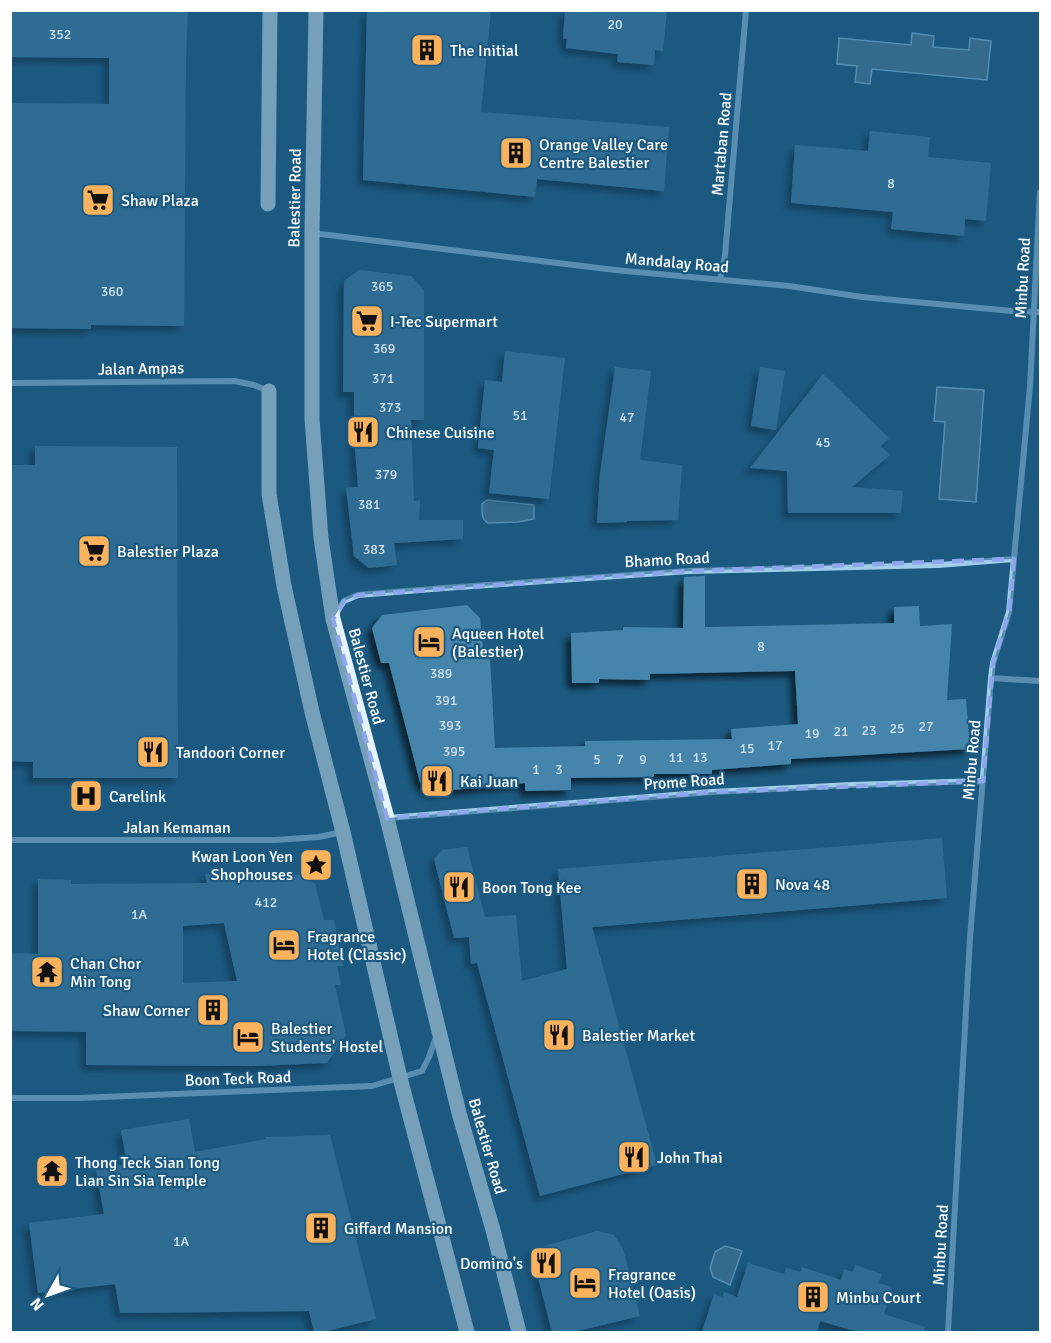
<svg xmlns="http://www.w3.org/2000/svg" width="1051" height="1343" font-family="Signika,sans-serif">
<defs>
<filter id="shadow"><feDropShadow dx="-5.5" dy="5.5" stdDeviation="3" flood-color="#0009"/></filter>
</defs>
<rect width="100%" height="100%" fill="#1c5a81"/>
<!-- water -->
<path fill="#52809c" stroke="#93ccec" stroke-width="1.5" d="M912,33L934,36L933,47L969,50L970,38L991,41L987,80L872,69L870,84L855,82L857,66L837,64L839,38L911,45Z
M937,387L984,390L976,502L939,499L945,422L934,421Z
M487,500L534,505V519L518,522L488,523C481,519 482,512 482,504Z
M725,1246L742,1251L730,1285L713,1277L710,1268L715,1252Z"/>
<!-- building -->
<path fill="#4484ab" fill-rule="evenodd" filter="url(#shadow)" d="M10,10H188L186,58L184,326L91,325V329L10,328V103L109,104V58L10,57Z
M367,10H491L481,112L669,127L664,191L537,179L535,197L363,180Z
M565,10H667L663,51L655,50L654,65L617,62L618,54L566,48L567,39L563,38Z
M870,131L930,137L928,157L991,163L986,221L965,219L964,236L891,229L893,212L791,203L795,145L868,151Z
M359,270L411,276L424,290V420H411L414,501L420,500L419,520H463V539L394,543L397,565L369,568L354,556L346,488L358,487L354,436V392H343L344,281Z
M505,351L565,358L549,499L489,493L494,450L478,448L485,380L502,382Z
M615,367L651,371L640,460L682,465L678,520L627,521V522L597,523L600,474Z
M760,367L785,371L776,430L751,426Z
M823,374L889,438L881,446L890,455L852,487L903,491L901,513H788L787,471L750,468Z
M35,446L177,447L178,778H33V762L10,761V465H35Z
M705,576V627L894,623V607L919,606L920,626L952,624L947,700L966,699L970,749L791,759V764L712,770V774H654V777L571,778V790L525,791V783L432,792L420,782L389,663H381L372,628L382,615L467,605L480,618L484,657H490L495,748L585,746V741L732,739L731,729L798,724L795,671L650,674V680L599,679V683H572L571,633L623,630V627L683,628L684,577Z
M942,838L947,898L592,927L657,1165L540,1196L477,963L471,964L469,937L454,938L434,859L442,850L467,847L485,917L516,915L522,981L567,969L558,869Z
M205,874L305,875L315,884L324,920H334L343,966H337L341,985H335L346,1035L327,1063L256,1066L86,1065V1032L10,1031V953L38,954V879L71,880V884L207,883ZM224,923L237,981L183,983V926Z
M189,1119L195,1152L266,1139L265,1137L330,1135L376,1319L323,1332H314L309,1311L120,1313L115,1284L38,1293L29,1223L104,1214L96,1170L127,1164L121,1130Z
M597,1231L614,1235L623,1249L640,1316L574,1332H552L531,1250Z
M748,1263L784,1274L786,1268L800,1272L802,1267L841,1280L844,1269L853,1272L855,1265L882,1274L879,1283L892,1287L884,1314L925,1327L924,1332H858L820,1321L817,1332H702L714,1294L723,1297L724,1292L737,1297Z"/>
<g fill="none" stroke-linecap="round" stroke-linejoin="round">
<!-- minor -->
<path stroke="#a0ceea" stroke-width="6" d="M312,233L615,270L789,286L862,297L1012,311L1040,312
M720,279L725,255L746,10
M10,383L234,381L254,385L269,391
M335,615L344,601L358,595L444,588L689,571L938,565L1014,559
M991,678L1040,681
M388,818L712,792L852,785L983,781
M10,840H275L319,837L342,832
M10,1098H79L372,1086L422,1071L429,1057L436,1037
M948,1332L970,938L991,678L993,663L1009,612L1030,386L1040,192"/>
<!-- primary -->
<path stroke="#e4f3fe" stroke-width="15" d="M316,10L312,233V419L321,538L333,619L387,818L459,1113L493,1230L519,1332
M268,204L270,10
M269,391V494L284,586L312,712L343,832L400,1078L467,1332"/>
</g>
<!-- marked area -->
<path d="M0 0H1051V1343H0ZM1014,559L1009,612L993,663L983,781L712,792L387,818L333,619L344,601L358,595L689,571Z" fill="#1c5a81" fill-opacity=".55" fill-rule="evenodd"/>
<path fill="none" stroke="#8ea6ec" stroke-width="4.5" stroke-dasharray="12 8" stroke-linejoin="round" d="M1014,559L1009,612L993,663L983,781L712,792L387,818L333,619L344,601L358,595L689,571Z"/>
<!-- icons -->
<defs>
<symbol id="building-square" viewBox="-11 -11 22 22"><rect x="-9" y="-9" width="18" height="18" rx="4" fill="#fbb25d" stroke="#1c5a81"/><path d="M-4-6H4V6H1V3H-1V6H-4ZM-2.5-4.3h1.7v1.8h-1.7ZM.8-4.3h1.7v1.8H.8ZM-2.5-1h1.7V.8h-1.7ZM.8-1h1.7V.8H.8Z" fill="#111"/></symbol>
<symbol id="supermarket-square" viewBox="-11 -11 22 22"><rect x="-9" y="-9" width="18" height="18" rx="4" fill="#fbb25d" stroke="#1c5a81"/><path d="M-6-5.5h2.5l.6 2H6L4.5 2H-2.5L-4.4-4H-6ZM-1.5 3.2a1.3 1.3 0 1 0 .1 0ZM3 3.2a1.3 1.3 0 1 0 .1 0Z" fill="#111"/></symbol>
<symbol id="restaurant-square" viewBox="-11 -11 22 22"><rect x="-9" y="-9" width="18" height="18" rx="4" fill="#fbb25d" stroke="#1c5a81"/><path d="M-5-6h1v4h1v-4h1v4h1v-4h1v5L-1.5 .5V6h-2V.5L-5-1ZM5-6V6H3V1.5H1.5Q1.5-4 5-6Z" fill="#111"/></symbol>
<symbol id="hotel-square" viewBox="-11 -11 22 22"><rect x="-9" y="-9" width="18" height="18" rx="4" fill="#fbb25d" stroke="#1c5a81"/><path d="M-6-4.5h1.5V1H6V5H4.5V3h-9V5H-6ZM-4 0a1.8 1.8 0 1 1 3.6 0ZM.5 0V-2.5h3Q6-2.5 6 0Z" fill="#111"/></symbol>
<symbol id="hospital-square" viewBox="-11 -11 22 22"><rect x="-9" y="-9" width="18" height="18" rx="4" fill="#fbb25d" stroke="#1c5a81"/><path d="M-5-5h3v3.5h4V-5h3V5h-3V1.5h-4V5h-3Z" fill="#111"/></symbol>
<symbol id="sight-square" viewBox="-11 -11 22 22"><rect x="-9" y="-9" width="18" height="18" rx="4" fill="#fbb25d" stroke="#1c5a81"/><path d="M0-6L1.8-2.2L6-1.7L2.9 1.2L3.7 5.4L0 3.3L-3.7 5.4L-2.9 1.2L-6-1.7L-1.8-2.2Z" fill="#111"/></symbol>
<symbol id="temple-square" viewBox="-11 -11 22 22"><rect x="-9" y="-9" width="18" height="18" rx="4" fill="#fbb25d" stroke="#1c5a81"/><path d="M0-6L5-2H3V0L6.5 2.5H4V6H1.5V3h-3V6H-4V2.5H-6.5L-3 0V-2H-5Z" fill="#111"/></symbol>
</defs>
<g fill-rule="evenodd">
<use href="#building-square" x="408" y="31" width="38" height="38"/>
<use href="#building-square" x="497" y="134" width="38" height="38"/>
<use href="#supermarket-square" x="79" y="181" width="38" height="38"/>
<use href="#supermarket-square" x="348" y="302" width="38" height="38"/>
<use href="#restaurant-square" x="344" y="413" width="38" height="38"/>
<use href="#supermarket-square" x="75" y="532" width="38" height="38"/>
<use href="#hotel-square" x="410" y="623" width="38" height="38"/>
<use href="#restaurant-square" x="134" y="733" width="38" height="38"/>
<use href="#restaurant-square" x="418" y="762" width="38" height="38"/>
<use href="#hospital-square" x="67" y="777" width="38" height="38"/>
<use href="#sight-square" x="297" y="846" width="38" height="38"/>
<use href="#building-square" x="733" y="865" width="38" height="38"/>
<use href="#restaurant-square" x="440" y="868" width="38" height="38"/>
<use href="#hotel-square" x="265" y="926" width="38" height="38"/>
<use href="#temple-square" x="28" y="953" width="38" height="38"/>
<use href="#building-square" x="194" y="991" width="38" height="38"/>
<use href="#restaurant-square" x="540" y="1016" width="38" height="38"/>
<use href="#hotel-square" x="229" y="1018" width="38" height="38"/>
<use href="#restaurant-square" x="615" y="1138" width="38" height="38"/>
<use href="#temple-square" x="33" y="1152" width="38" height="38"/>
<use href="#building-square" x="302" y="1209" width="38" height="38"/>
<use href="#restaurant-square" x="527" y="1244" width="38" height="38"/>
<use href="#hotel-square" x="566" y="1264" width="38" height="38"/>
<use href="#building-square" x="794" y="1278" width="38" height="38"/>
</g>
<g text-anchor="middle" stroke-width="4.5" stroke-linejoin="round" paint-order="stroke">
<!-- number labels -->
<g font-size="14" fill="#d0e0ea">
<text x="615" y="29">20</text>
<text x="60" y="39">352</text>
<text x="891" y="188">8</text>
<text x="382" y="291">365</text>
<text x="112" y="296">360</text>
<text x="384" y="353">369</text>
<text x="383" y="383">371</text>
<text x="390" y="412">373</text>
<text x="520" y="420">51</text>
<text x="627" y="422">47</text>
<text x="823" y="447">45</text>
<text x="386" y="479">379</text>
<text x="369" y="509">381</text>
<text x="374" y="554">383</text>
<text x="761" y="651">8</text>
<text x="441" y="678">389</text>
<text x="446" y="705">391</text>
<text x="450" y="730">393</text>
<text x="926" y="731">27</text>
<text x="897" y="733">25</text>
<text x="869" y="735">23</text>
<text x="841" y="736">21</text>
<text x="812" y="738">19</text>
<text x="775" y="750">17</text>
<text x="747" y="753">15</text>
<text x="454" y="756">395</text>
<text x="676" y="762">11</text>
<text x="700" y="762">13</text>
<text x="597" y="764">5</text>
<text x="620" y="764">7</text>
<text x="643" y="764">9</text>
<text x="536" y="774">1</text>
<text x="559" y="774">3</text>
<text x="266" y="907">412</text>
<text x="139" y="919">1A</text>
<text x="181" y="1246">1A</text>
</g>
<!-- poi labels -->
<g font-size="16" fill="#fff" stroke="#1c5a81" text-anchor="start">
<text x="450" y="56">The Initial</text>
<text x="539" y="150">Orange Valley Care<tspan x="539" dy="18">Centre Balestier</tspan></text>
<text x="121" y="206">Shaw Plaza</text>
<text x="390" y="327">I-Tec Supermart</text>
<text x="386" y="438">Chinese Cuisine</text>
<text x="117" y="557">Balestier Plaza</text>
<text x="452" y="639">Aqueen Hotel<tspan x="452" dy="18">(Balestier)</tspan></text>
<text x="176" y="758">Tandoori Corner</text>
<text x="460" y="787">Kai Juan</text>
<text x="109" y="802">Carelink</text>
<text x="293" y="862" text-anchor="end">Kwan Loon Yen<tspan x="293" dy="18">Shophouses</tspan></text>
<text x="775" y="890">Nova 48</text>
<text x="482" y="893">Boon Tong Kee</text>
<text x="307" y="942">Fragrance<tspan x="307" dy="18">Hotel (Classic)</tspan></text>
<text x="70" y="969">Chan Chor<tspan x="70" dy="18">Min Tong</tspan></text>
<text x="190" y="1016" text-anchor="end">Shaw Corner</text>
<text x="271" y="1034">Balestier<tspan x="271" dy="18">Students' Hostel</tspan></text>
<text x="582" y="1041">Balestier Market</text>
<text x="657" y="1163">John Thai</text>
<text x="75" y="1168">Thong Teck Sian Tong<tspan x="75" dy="18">Lian Sin Sia Temple</tspan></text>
<text x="344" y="1234">Giffard Mansion</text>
<text x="523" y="1269" text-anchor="end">Domino's</text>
<text x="608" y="1280">Fragrance<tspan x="608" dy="18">Hotel (Oasis)</tspan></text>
<text x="836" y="1303">Minbu Court</text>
</g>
<!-- street labels -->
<g font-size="16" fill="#fff" stroke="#1c5a81">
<text transform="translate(721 144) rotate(-85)" y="6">Martaban Road</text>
<text transform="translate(294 198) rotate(-89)" y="6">Balestier Road</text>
<text transform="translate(677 262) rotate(5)" y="6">Mandalay Road</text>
<text transform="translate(1022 278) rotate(-87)" y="6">Minbu Road</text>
<text transform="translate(141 368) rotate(-1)" y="6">Jalan Ampas</text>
<text transform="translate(667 559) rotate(-3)" y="6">Bhamo Road</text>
<text transform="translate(367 676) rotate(75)" y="6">Balestier Road</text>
<text transform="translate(971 760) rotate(-85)" y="6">Minbu Road</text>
<text transform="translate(684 781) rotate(-4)" y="6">Prome Road</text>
<text x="177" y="833">Jalan Kemaman</text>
<text transform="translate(238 1078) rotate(-2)" y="6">Boon Teck Road</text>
<text transform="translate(488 1146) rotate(74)" y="6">Balestier Road</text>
<text transform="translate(940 1245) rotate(-87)" y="6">Minbu Road</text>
</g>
</g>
<!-- border -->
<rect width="1051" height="1343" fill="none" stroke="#ffffff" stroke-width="24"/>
<!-- north arrow -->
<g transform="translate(48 1295) rotate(230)" stroke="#1c5a81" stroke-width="4.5" paint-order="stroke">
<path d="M0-4.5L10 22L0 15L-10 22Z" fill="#ffffff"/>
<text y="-9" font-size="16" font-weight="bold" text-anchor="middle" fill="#ffffff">N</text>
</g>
</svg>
